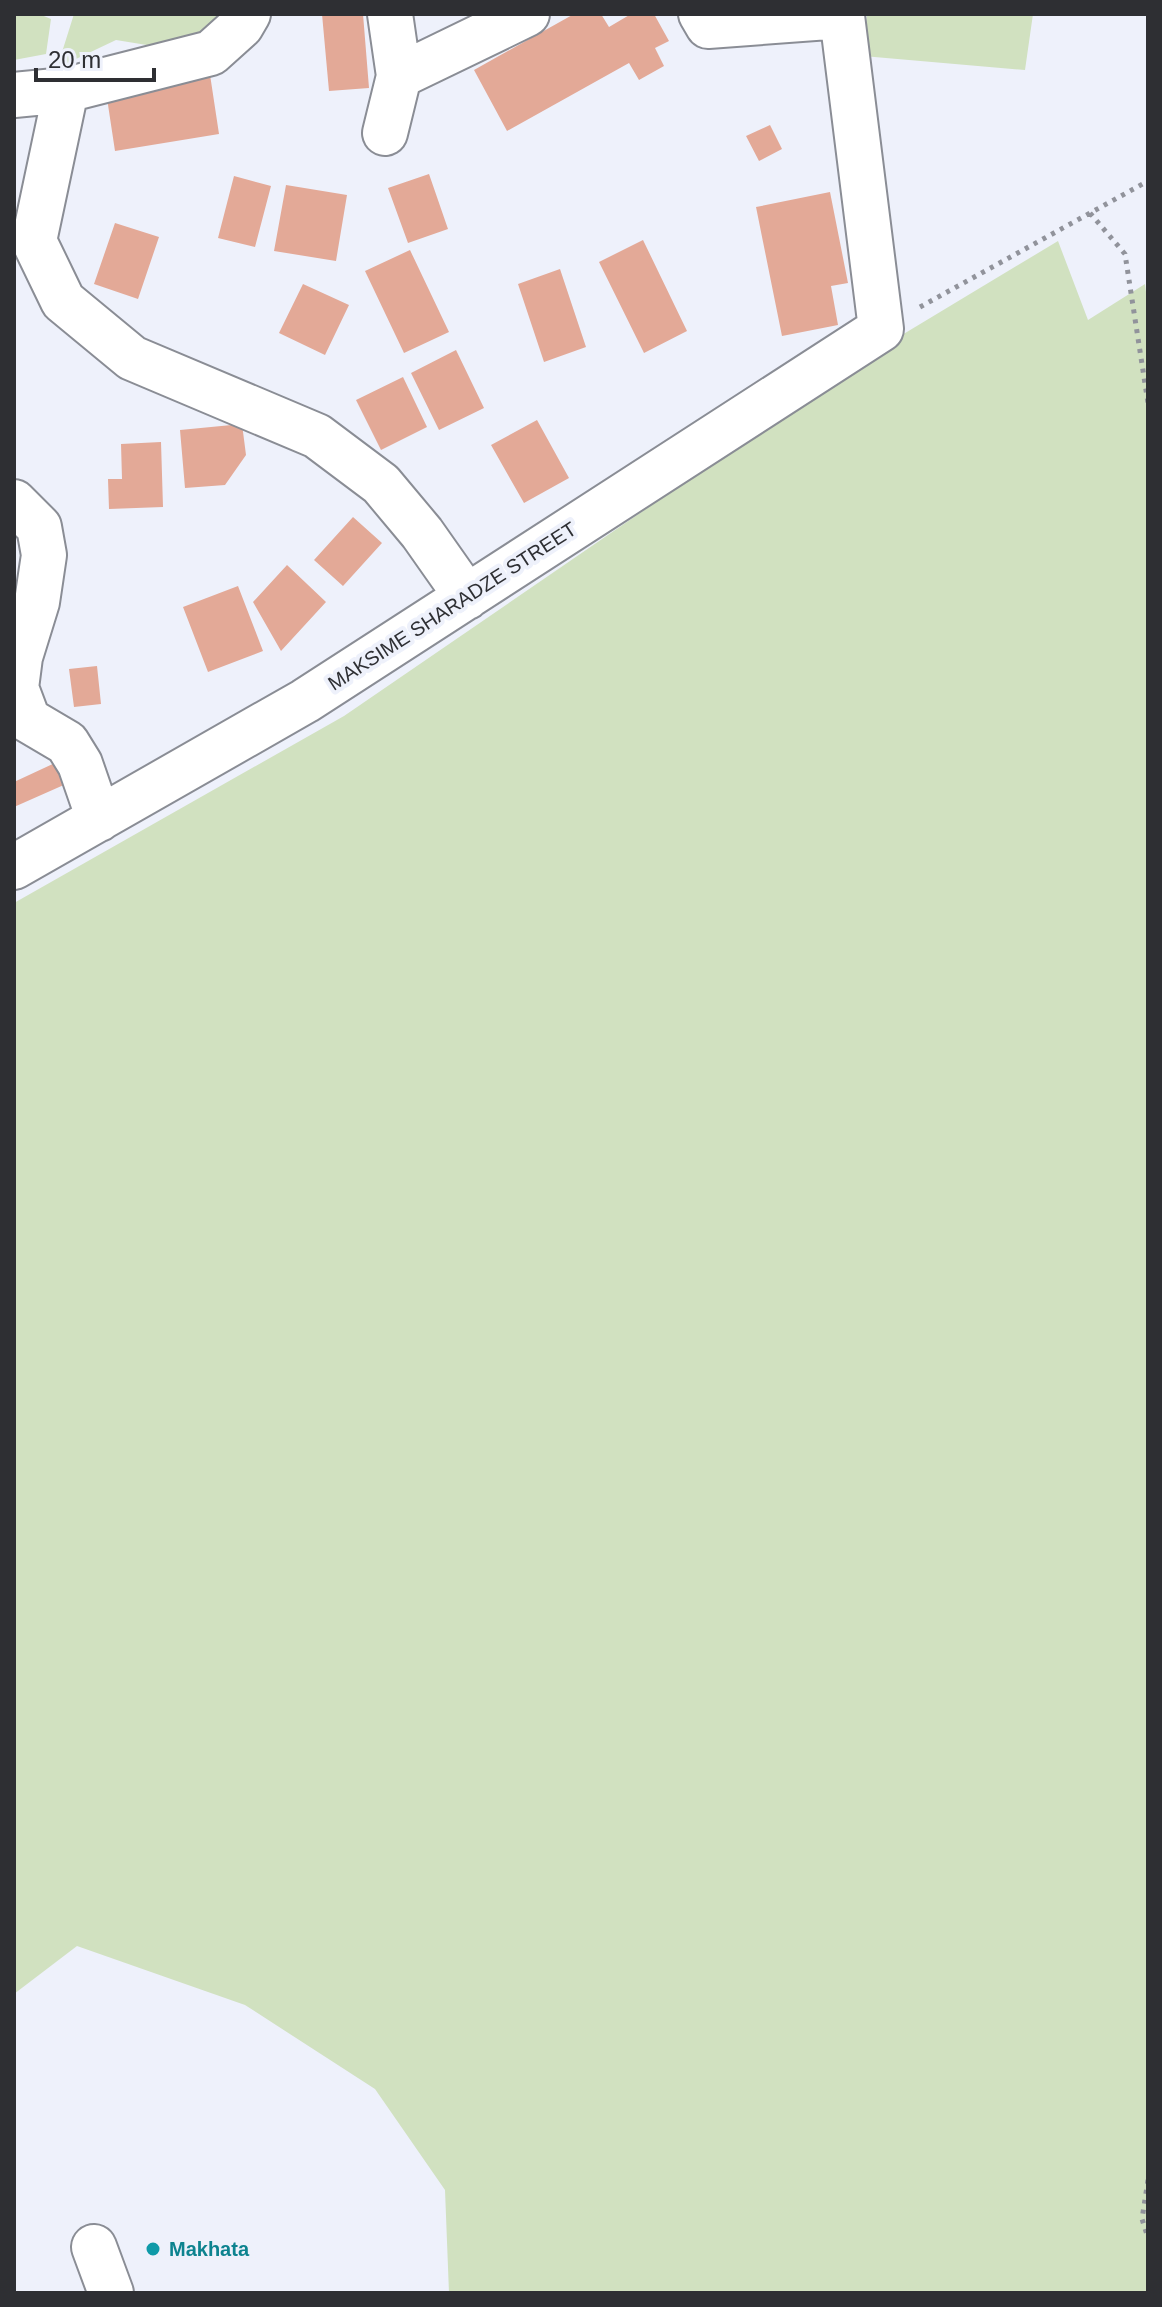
<svg xmlns="http://www.w3.org/2000/svg" width="1162" height="2307" font-family="Helvetica,sans-serif">
<rect width="100%" height="100%" fill="#eef1fb"/>
<!-- green -->
<path fill="#d1e1c0" d="M14,14H39L51,19L46,54L14,60Z
M74,14H227L209,38L159,47L116,40L57,68Z
M867,14H1033L1025,70L863,56Z
M1058,241L1088,320L1145,284L1148,308V2293H449L445,2190L375,2089L245,2005L77,1946L14,1994V903L344,716L882,347Z"/>
<!-- building -->
<path fill="#e3a997" d="M322,14H363L369,88L329,91Z
M574,14H601L609,27L631,14H654L669,41L655,48L664,66L639,80L629,63L507,131L474,70Z
M209,68L219,134L115,151L105,85Z
M770,125L782,149L759,161L746,136Z
M429,174L448,229L408,243L388,188Z
M234,176L271,186L255,247L218,238Z
M286,185L347,195L336,261L274,251Z
M830,192L848,283L831,286L838,325L782,336L756,207Z
M115,223L159,237L138,299L94,284Z
M643,240L687,331L644,353L599,262Z
M410,250L449,332L404,353L365,271Z
M560,269L586,347L544,362L518,284Z
M303,284L349,305L325,355L279,333Z
M456,350L484,408L439,430L411,373Z
M403,377L427,427L381,450L356,400Z
M537,420L569,478L524,503L491,445Z
M242,424L246,455L225,485L185,488L180,430Z
M161,442L163,507L109,509L108,479H122L121,444Z
M353,517L382,543L343,586L314,560Z
M287,565L326,602L281,651L253,602Z
M238,586L263,651L208,672L183,607Z
M97,666L101,704L74,707L69,669Z
M57,762L66,784L14,807V782Z"/>
<g fill="none" stroke-linecap="round" stroke-linejoin="round">
<defs>
<path id="minor" d="M399,76L527,14
M66,90L34,241L63,301L132,358L317,436L381,484L422,533L467,597
M14,95L66,90L211,53L241,26L248,14
M385,133L399,76L390,14
M14,502L39,527L44,555L37,602L20,657L16,688L28,720L67,743L80,764L99,819
M14,867L305,701L881,329L842,16L708,26L701,14
M94,2247L111,2293"/>
</defs>
<!-- minor casing -->
<use href="#minor" stroke="#8a8d95" stroke-width="48"/>
<!-- path -->
<path stroke="#91939b" stroke-width="5" stroke-dasharray="4 6" stroke-linecap="butt" d="M1090,213L1125,254L1148,403
M920,307L1148,181
M1148,2180L1142,2219L1148,2238"/>
<!-- minor -->
<use href="#minor" stroke="#fff" stroke-width="44"/>
</g>
<!-- markers -->
<circle fill="#0f9aa8" stroke="#eef1fb" stroke-width="3" cx="153" cy="2249" r="8"/>
<g text-anchor="middle" stroke-width="8" stroke-linejoin="round" paint-order="stroke">
<!-- street labels -->
<g font-size="20" fill="#2e2f33" stroke="#eef1fb">
<text transform="translate(452 606) rotate(-33)" y="7">MAKSIME SHARADZE STREET</text>
</g>
<!-- culture labels -->
<g font-size="20" font-weight="bold" fill="#0d838f" stroke="#eef1fb" text-anchor="start">
<text x="169" y="2256">Makhata</text>
</g>
</g>
<!-- border -->
<rect width="1162" height="2307" fill="none" stroke="#2e2f33" stroke-width="32"/>
<!-- scale -->
<path d="M36 68v12h118v-12" fill="none" stroke="#2e2f33" stroke-width="4"/>
<text x="48" y="68" font-size="24" fill="#2e2f33" stroke="#eef1fb" stroke-width="6" paint-order="stroke">20 m</text>
</svg>
